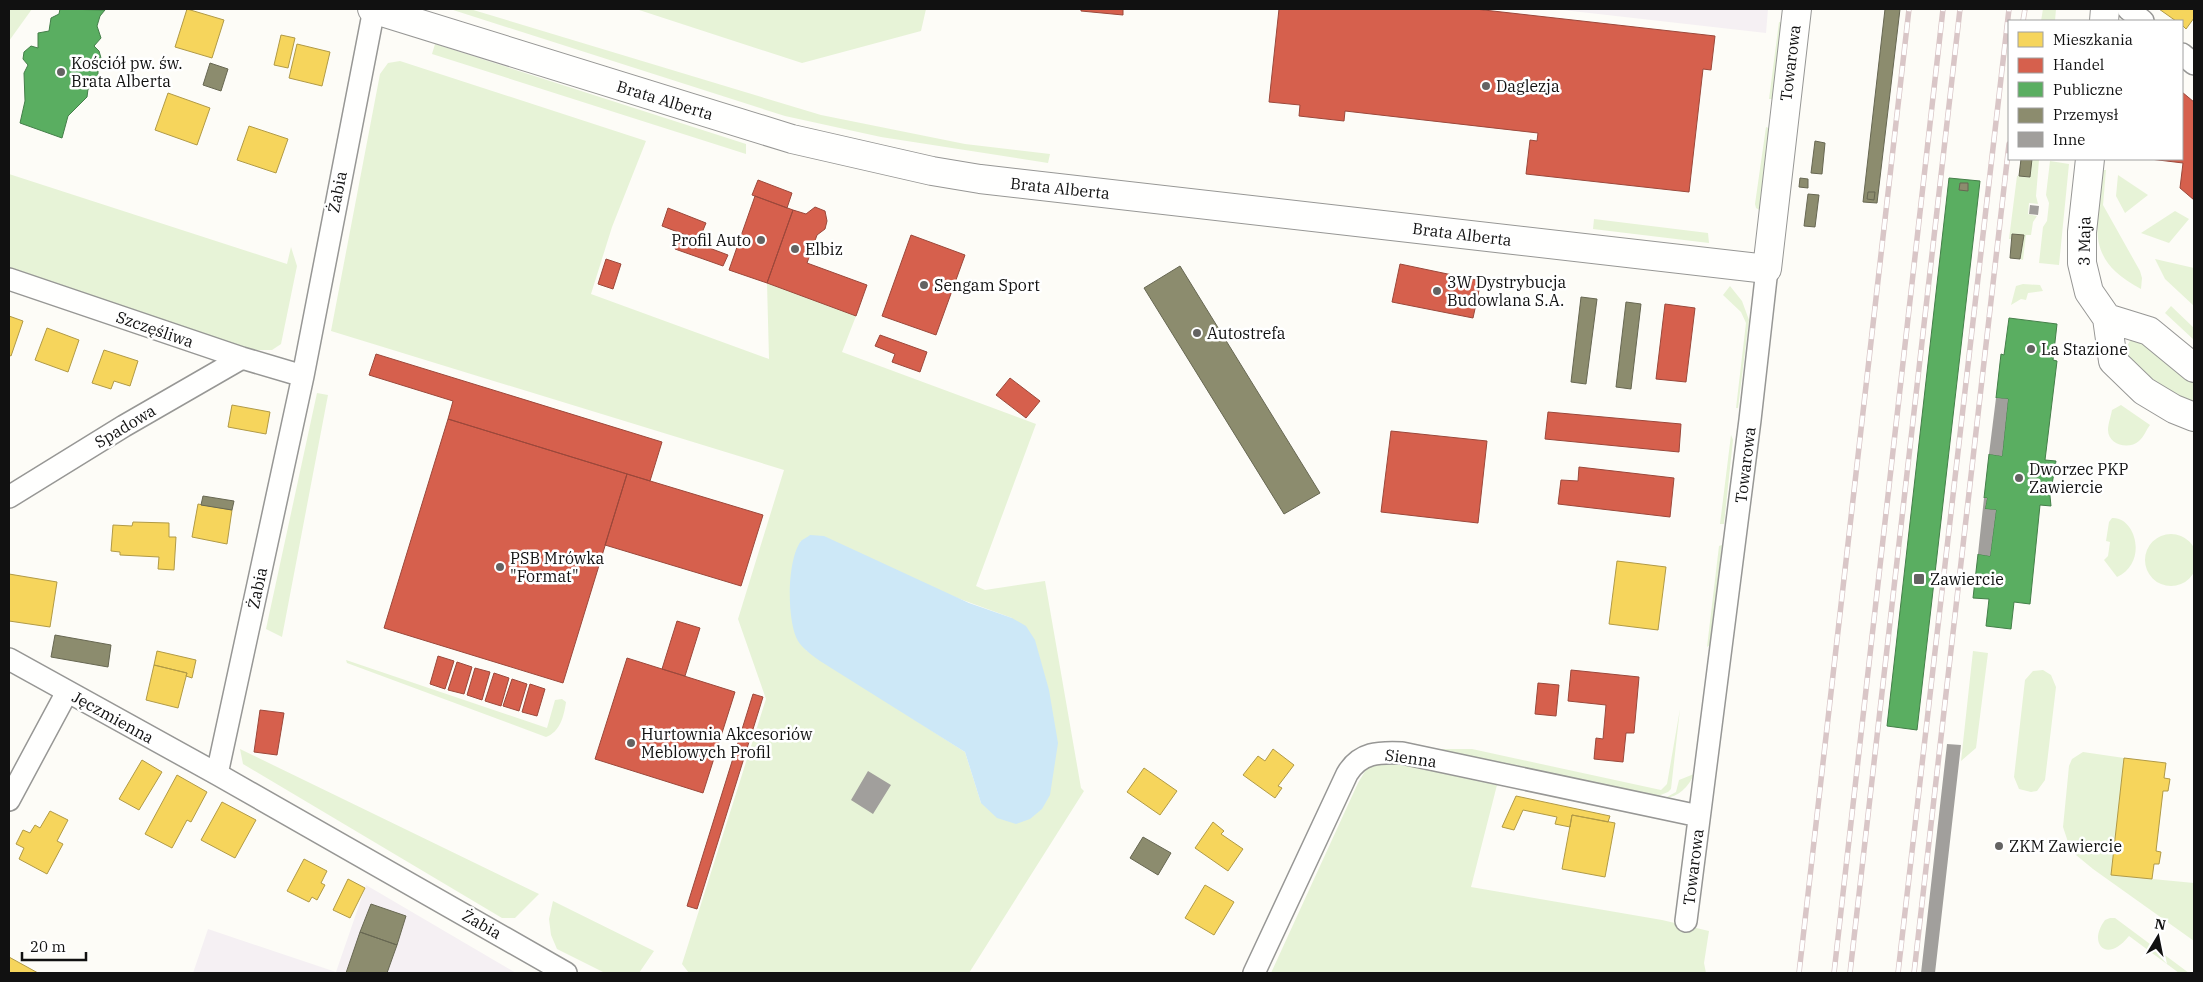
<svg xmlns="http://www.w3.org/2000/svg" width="2203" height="982" font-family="'IBM Plex Serif',serif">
<rect width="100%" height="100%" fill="#fdfcf7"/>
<!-- industrial -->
<path fill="#f5f0f3" d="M1554,9H1768L1766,33Z
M366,885L516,973H193L208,929L336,972Z"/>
<!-- green -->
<path fill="#e7f3d7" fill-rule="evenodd" d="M9,9H32L9,41Z
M450,9H470L821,115L965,144L1050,154L1048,163L881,137L785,116Z
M636,9H926L921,31L802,63Z
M2043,9H2056L2055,21H2041Z
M1779,22L1785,23L1774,99H1769Z
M435,44L746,144V154L432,54Z
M400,61L646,141L612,227L591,294L769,359L767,283L856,316L842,352L1036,424L976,586L985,590L1045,581L1081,788L1084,791L969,973H689L682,964L766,699L738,619L784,470L331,331L380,74L388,63ZM801,541L1012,618L981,803L965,752L806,650C793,606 782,586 801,541Z
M1766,127L1771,129L1761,211L1756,208L1755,204Z
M2032,159L2039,160L2036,196L2038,204L2029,203L2028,214L2037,216L2033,222L2031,235H2026L2023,260L2020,259L2024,235L2012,234L2011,239H2009L2017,176L2030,177Z
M2050,161L2069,164L2059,265L2039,263L2043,227L2047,221L2049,203L2046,195Z
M2103,170H2106L2103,205L2140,271L2142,278L2141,289C2082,258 2098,225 2103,170Z
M9,174L287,264L291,247L297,266L281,344L272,350H251L9,270Z
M2118,175L2148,195L2125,213L2116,196Z
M2175,211L2189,219L2169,243L2141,233Z
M1594,219L1708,233L1709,243L1593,229Z
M2155,259L2194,268V306L2165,279Z
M2023,284L2040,285L2043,291L2028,293L2026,300L2021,299L2011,305L2016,286Z
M1730,286L1742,301L1749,320L1738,408H1736L1746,323L1741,312L1723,295Z
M2171,306L2194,328V340L2165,313Z
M2136,336L2147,338L2194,382V405C2184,401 2170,398 2162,391C2147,380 2110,352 2136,336Z
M317,393L328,395L282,637L266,629Z
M2121,405L2150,425C2146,430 2144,437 2139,441C2129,450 2108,445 2108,430C2108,424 2111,416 2112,410Z
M1731,435L1733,440L1724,524H1720Z
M2112,518C2135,516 2149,562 2117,577L2104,560L2108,556L2110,542L2106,541L2109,522Z
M2145 560a26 26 0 1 1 52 0a26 26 0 1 1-52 0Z
M1722,545L1710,645L1707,647L1719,546Z
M1973,651L1988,653L1976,748L1961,761Z
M346,660L547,728L555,700L562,699L566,702C564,716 560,732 546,737L347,663Z
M2043,670L2051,675L2056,687L2045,780L2037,791L2031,792L2019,789L2014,777L2025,680L2033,671Z
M1680,709L1671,789L1668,792L1653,798L1424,749H1472L1661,790L1667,784Z
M240,749L539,894L515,918H502L243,764Z
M2083,752L2124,758L2111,875L2194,883V941L2093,869L2076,855L2069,845L2063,827L2069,766L2072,759Z
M1383,762L1399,764L1497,785L1471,887L1662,920L1709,931L1704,963L1706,973H1271L1358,783L1367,768Z
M1694,774C1689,787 1678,797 1665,798L1676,792L1679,780Z
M553,901L654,951L639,973H605L557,949L551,935L549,919Z
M2110,918H2115L2189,973H2179L2129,936C2107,964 2087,944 2105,920Z"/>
<!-- water -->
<path fill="#cde8f7" d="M810,535L824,536L969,603L1012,618L1026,626L1035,640L1049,690L1058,743L1050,795L1042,809L1030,819L1016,824L997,818L981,803L965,752L820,661C812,655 800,647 796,637C787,615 787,560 801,541C803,539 808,537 810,535Z"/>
<!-- homes -->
<path fill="#f6d55c" stroke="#b19a46" d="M187,9L224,20L212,58L175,47Z
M2159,9H2194V18L2186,29L2182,25V21H2176Z
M281,35L295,38L288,68L274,65Z
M297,44L330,52L322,86L289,78Z
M168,93L210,108L197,145L155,130Z
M249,126L288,139L276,173L237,160Z
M9,316L23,321L11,356L9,355Z
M47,328L79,340L68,372L35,360Z
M104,350L138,361L130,386L114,381L111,389L92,383Z
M232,405L270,412L266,434L228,427Z
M198,504L232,510L227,544L192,537Z
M133,522L169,523V537H176L174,570L158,569L159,557L120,555V552L111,551L113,525L132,526Z
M1617,561L1666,567L1658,630L1609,624Z
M9,574L57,582L50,627L9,621Z
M157,651L196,660L192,678L186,676L187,673L154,665Z
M154,665L187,673L178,708L146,700Z
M1273,749L1294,765L1278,786L1282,788L1275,798L1243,775L1258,756L1265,761Z
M2124,758L2166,763L2164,778L2170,779L2168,791H2163L2156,851L2161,852L2159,864H2154L2152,879L2111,875Z
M142,760L162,772L139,810L119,799Z
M1144,768L1177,791L1160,815L1127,792Z
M177,775L207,792L191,822L187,820L172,848L145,834Z
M1516,796L1610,816L1608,822L1572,815L1570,827L1555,824L1557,817L1523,810L1514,830L1502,827Z
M222,802L256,820L235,858L201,840Z
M50,811L68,820L57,841L63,844L47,874L19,859L24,848L16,844L23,830L30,833L35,825L40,828Z
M1572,815L1615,823L1605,877L1562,869Z
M1213,822L1224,831L1221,834L1243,849L1228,871L1195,848Z
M304,859L327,871L321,883L325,885L317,900L312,897L309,902L287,891Z
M348,879L365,888L350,918L333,910Z
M1205,885L1234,902L1214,935L1185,918Z
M9,957L38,973H9Z"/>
<!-- shops -->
<path fill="#d6604d" stroke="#9b483b" d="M1081,9H1123V15L1081,11Z
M1279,9H1475L1715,36L1711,70L1703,69L1689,192L1526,174L1530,140L1537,141L1538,133L1345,111L1344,121L1299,116L1300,105L1269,102Z
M2182,92L2194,102V200L2180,188L2183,163L2150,159H2182Z
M758,180L792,193L787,208L752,195Z
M755,196L793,210L767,283L729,270Z
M815,207L825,211L827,221L825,229L817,235L807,263L867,285L856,316L767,283L793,210L806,214Z
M668,208L706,223L699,240L662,226Z
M911,235L965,255L936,335L882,316Z
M680,237L728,255L723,266L675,249Z
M606,259L621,264L613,289L598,284Z
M1400,264L1481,281L1473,318L1392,302Z
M1665,304L1695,308L1686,382L1656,379Z
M880,335L927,352L920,372L892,362L895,354L875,346Z
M376,354L662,442L650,481L448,419L453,401L369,375Z
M1010,378L1040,401L1026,418L996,395Z
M1548,412L1681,424L1679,452L1545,439Z
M448,419L627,474L563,683L384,628Z
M1391,431L1487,441L1478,523L1381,512Z
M1579,467L1674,478L1670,517L1558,504L1561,480L1578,481Z
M627,474L763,515L741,586L605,545Z
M677,621L700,628L685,676L662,669Z
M438,656L454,661L445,689L430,684Z
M627,658L735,692L703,793L595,759Z
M457,662L472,667L464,694L448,690Z
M475,668L490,672L482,700L467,695Z
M1571,670L1639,677L1634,733H1626L1623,762L1594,759L1596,738L1603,739L1606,705L1568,701Z
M494,673L509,678L501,706L485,701Z
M512,679L527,684L519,711L503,706Z
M1538,683L1559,685L1556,716L1535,714Z
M530,684L545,689L537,716L522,712Z
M753,694L763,697L697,909L687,906Z
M260,710L284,713L277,755L254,752Z"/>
<!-- public -->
<path fill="#5aae61" stroke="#447f49" d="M60,9L105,10L100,16L97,26L101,38L94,46L99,51L101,58L93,67L98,71V82L95,87L88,89L87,97L68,116L62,138L20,123L25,101L24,73L28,65L23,59L24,52L31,46L38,48V33L49,31L51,18L59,14Z
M1949,178L1980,181L1917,730L1887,726Z
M2009,318L2057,324L2053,360L2057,361L2045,460L2056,461L2050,496L2051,506L2040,505L2030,604L2014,602L2011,629L1986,626L1989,599L1973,598L1978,554L1990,556L1996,510L1985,509L1987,498H1984L1989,454L2002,456L2008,399L1996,398L2001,354L2004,355Z"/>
<!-- industry -->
<path fill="#8c8c6e" stroke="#676752" d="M1885,9H1900L1877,203L1863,202Z
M210,63L228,69L221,91L203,85Z
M1815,141L1825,143L1822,174L1811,173Z
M2021,159H2032L2030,177L2019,176Z
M1800,178L1808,179V188L1799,187Z
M1960,183H1968V191L1959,190Z
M1868,192H1875L1874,200L1867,199Z
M1808,194L1819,195L1815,227L1804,226Z
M2012,234L2024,235L2020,259L2010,258Z
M1180,266L1320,493L1284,514L1144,288Z
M1581,297L1597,299L1586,384L1571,382Z
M1626,302L1641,304L1631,389L1616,387Z
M203,496L234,501L232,510L201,505Z
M55,635L111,645L108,667L51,657Z
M1143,837L1171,853L1158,875L1130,858Z
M371,904L406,916L397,945L360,932Z
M360,932L397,945L387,973H346Z"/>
<!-- building -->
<path fill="#a19f9c" d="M2030,205L2039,206L2038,215L2029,214Z
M1996,398L2008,399L2002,456L1989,454Z
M1984,498H1987L1985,509L1996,510L1990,556L1978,554Z
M1947,744L1961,745L1935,973H1921Z
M868,771L891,785L873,814L851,800Z"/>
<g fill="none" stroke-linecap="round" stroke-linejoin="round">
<defs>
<path id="minor" d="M2128,9L2143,21
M2182,54L2194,64
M9,279L242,358L303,376
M9,497L124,426L242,358
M9,659L217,774L566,973
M217,774L303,376L374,9
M9,800L67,692
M1686,921L1750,420L1767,269
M1254,973L1347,774C1360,752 1379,752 1402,753L1699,816"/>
<path id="tertiary" d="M372,9L792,139L932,171L980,179L1767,269L1797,9
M2104,21L2105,9
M2090,159L2082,232V263L2089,292L2107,318L2113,361L2144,391L2174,409L2194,417
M2107,318L2149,331L2194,368"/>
</defs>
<!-- minor casing -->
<use href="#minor" stroke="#979795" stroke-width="24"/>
<!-- tertiary casing -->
<use href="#tertiary" stroke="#979795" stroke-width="30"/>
<!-- minor -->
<use href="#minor" stroke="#fffffe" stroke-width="21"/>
<!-- tertiary -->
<use href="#tertiary" stroke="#fffffe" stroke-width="28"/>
<defs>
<path id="rail" d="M2023,21L2025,9
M1799,973L1909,9
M1834,973L1943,9
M1850,973L1960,9
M1898,973L2009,9
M1914,973L2009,144"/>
</defs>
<!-- rail casing -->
<use href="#rail" stroke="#d9c6c7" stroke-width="5.5"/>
<!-- rail -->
<use href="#rail" stroke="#fff" stroke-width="4" stroke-dasharray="11" stroke-linecap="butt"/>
</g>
<!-- markers -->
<g fill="#646362" stroke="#fff" stroke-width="2">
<circle cx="61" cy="72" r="5"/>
<circle cx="1486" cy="86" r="5"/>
<circle cx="761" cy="240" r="5"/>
<circle cx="795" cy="249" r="5"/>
<circle cx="924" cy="285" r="5"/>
<circle cx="1437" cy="291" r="5"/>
<circle cx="1197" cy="333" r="5"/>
<circle cx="2031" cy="349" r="5"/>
<circle cx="2019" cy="478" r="5"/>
<circle cx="500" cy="567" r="5"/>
<rect x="1913" y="573" width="12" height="12" rx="2.5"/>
<circle cx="631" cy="743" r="5"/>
<circle cx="1999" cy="846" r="5"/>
</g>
<g text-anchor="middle" stroke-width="5" stroke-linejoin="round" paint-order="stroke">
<!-- poi labels -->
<g font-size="16" fill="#111" stroke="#fff" text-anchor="start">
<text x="71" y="69">Kościół pw. św.<tspan x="71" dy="18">Brata Alberta</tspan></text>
<text x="1496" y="92">Daglezja</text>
<text x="751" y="246" text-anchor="end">Profil Auto</text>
<text x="805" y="255">Elbiz</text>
<text x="1447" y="288">3W Dystrybucja<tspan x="1447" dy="18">Budowlana S.A.</tspan></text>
<text x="934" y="291">Sengam Sport</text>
<text x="1207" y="339">Autostrefa</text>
<text x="2041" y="355">La Stazione</text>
<text x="2029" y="475">Dworzec PKP<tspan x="2029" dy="18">Zawiercie</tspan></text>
<text x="510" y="564">PSB Mrówka<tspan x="510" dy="18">"Format"</tspan></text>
<text x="1930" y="585">Zawiercie</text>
<text x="641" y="740">Hurtownia Akcesoriów<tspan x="641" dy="18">Meblowych Profil</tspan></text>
<text x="2009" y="852">ZKM Zawiercie</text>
</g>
<!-- street labels -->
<g font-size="16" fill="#111" stroke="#fff">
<text transform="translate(1790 63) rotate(-83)" y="6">Towarowa</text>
<text transform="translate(665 100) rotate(17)" y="6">Brata Alberta</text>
<text transform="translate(1060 188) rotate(6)" y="6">Brata Alberta</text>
<text transform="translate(337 192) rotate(-79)" y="6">Żabia</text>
<text transform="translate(1462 234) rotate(7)" y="6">Brata Alberta</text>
<text transform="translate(2084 241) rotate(-89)" y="6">3 Maja</text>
<text transform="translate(155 329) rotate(19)" y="6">Szczęśliwa</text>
<text transform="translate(125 426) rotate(-31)" y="6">Spadowa</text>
<text transform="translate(1745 465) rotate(-83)" y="6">Towarowa</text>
<text transform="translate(257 588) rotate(-78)" y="6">Żabia</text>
<text transform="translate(113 717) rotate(29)" y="6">Jęczmienna</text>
<text transform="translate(1411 758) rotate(8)" y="6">Sienna</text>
<text transform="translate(1693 867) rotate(-83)" y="6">Towarowa</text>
<text transform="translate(482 924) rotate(30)" y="6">Żabia</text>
</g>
</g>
<!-- border -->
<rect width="2203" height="982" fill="none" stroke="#111111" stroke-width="20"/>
<!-- legend -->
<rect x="2008" y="20" width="175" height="140" fill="#ffffff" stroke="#a0a0a0"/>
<rect x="2018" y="32" width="25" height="15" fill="#f6d55c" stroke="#a0a0a0"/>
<text x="2053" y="45" font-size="15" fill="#111111">Mieszkania</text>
<rect x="2018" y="58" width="25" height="15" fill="#d6604d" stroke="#a0a0a0"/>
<text x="2053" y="70" font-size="15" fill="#111111">Handel</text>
<rect x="2018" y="82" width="25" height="15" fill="#5aae61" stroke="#a0a0a0"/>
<text x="2053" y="95" font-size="15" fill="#111111">Publiczne</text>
<rect x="2018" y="108" width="25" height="15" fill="#8c8c6e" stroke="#a0a0a0"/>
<text x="2053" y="120" font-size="15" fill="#111111">Przemysł</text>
<rect x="2018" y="132" width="25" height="15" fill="#a19f9c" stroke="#a0a0a0"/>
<text x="2053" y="145" font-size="15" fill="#111111">Inne</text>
<!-- north arrow -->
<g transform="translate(2158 937) rotate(10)" stroke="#ffffff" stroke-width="4" paint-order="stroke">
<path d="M0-4L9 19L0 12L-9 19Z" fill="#111111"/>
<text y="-8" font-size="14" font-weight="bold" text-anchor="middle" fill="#111111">N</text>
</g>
<!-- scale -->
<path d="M22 952v8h64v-8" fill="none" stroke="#111111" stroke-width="2.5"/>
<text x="30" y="952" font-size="15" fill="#111111" stroke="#ffffff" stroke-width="4" paint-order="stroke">20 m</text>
</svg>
